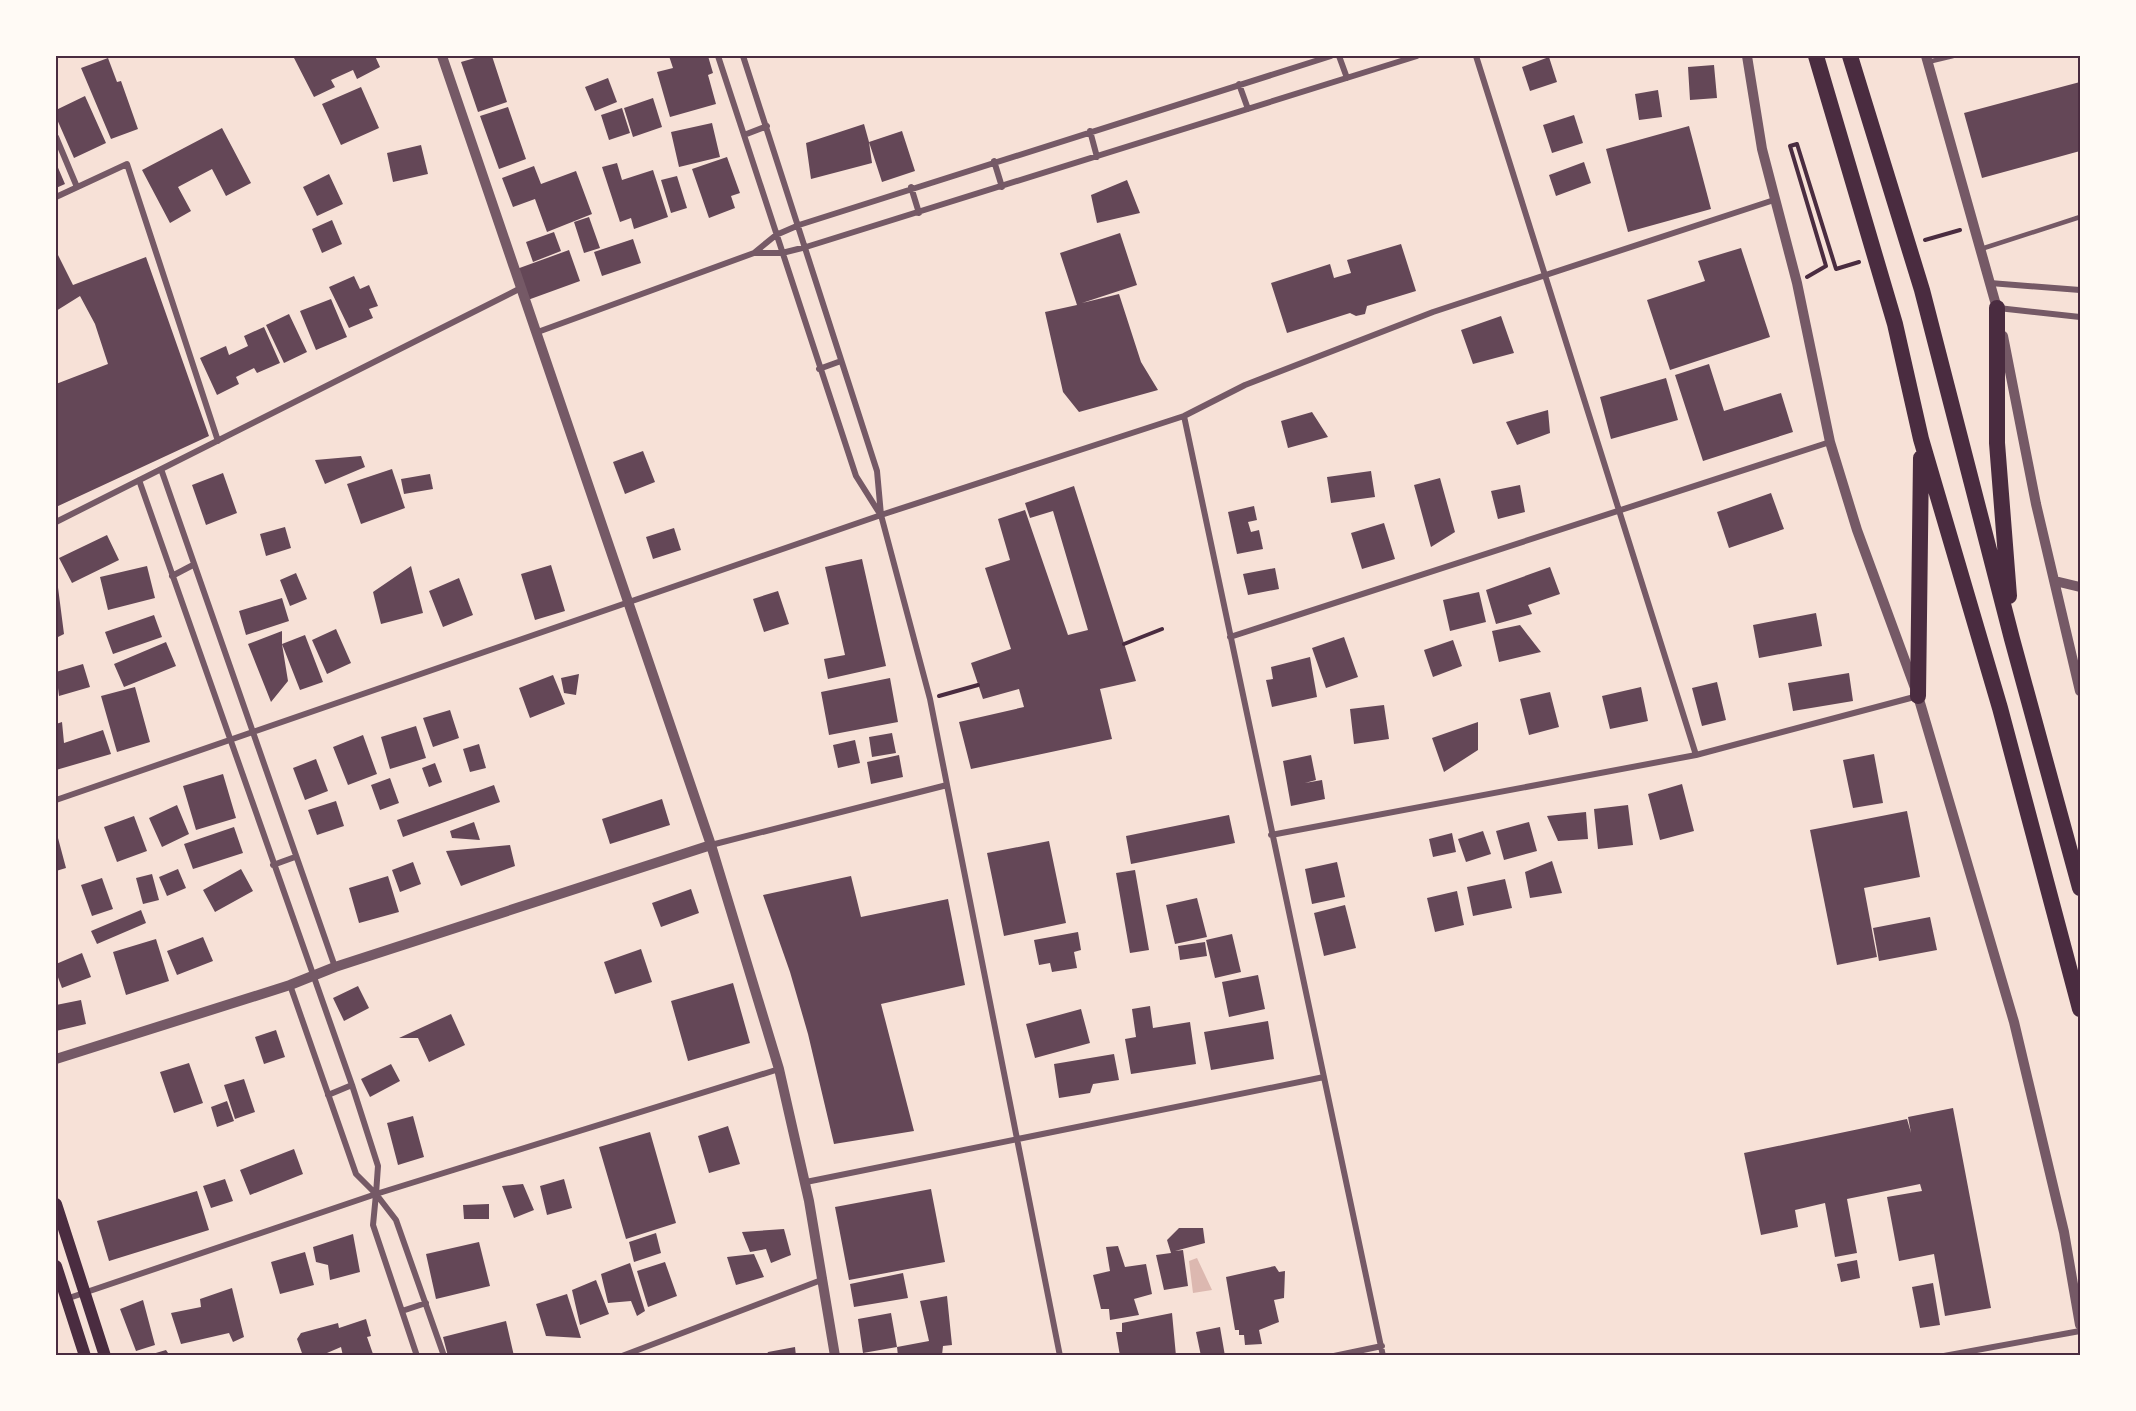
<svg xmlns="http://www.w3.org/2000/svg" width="2136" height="1411" font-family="'Noto Sans',sans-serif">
<rect width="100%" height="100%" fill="#f7e1d7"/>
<!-- water -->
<path fill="#dcb8b0" d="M1197,1258L1212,1290L1193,1293L1189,1261Z"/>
<!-- building -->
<path fill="#644757" d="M293,56H375L380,67L357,79L353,70L331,80L335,87L314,97Z
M482,56H492L507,102L478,112L461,62Z
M669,56H708L713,73L708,75L716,104L670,117L657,72L673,68Z
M1549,57L1557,82L1530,91L1522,67Z
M108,58L117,82L121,81L138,129L111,139L81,68Z
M1714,65L1717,98L1690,100L1688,67Z
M608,78L617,102L595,111L585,87Z
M2080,82V151L1982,178L1964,113Z
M361,87L379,128L341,145L322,104Z
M1658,90L1662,117L1639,120L1635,94Z
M85,96L106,143L74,158L56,117V110Z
M653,98L662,127L633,137L624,108Z
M508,107L526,159L499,169L480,116Z
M622,108L630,133L609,140L601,115Z
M1574,115L1583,143L1552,153L1543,125Z
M712,123L720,157L679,167L671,132Z
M864,124L869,142L902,131L915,171L882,182L869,142L872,163L811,179L806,143Z
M1689,126L1711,209L1628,232L1606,149Z
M222,128L251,183L226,196L212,169L178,187L191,211L170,223L142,170Z
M421,145L428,174L393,182L387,153Z
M727,157L740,193L731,196L735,208L709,218L692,169Z
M1584,162L1591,183L1556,196L1549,175Z
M56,163L65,184L56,188Z
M617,163L622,180L653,170L668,217L634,229L631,218L620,222L602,167Z
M534,166L541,184L576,171L592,214L547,232L535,199L513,207L502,178Z
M329,174L343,204L317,216L303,187Z
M677,176L687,208L671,213L661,180Z
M1127,180L1140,213L1097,223L1091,195Z
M589,217L600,248L584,253L574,222Z
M332,220L342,244L322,253L312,229Z
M554,232L561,251L533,262L526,242Z
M1120,233L1137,285L1082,303L1119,294L1141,362L1158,390L1079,412L1063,392L1045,312L1077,305L1060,253Z
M633,239L641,263L602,276L594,252Z
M1401,244L1416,291L1367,306L1365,314L1356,316L1350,313L1287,333L1271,283L1330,264L1334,278L1351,273L1347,260Z
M1741,248L1770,337L1670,370L1647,300L1705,281L1698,261Z
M569,250L580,281L525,301L514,270Z
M56,251L73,285L146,257L209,436L56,507V384L108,364L95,324L80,296L56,311Z
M354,276L360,289L369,285L378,306L369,309L373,318L349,328L329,287Z
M331,299L347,337L316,350L300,311Z
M289,314L307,352L284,363L266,325Z
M1501,316L1514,353L1473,364L1461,330Z
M264,327L280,363L257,373L254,368L236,377L239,384L217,395L200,358L226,346L229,355L248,346L244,336Z
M1709,364L1724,411L1781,393L1793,432L1703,461L1675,375Z
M1666,378L1678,420L1611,439L1600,397Z
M1548,410L1550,433L1517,445L1506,422Z
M1312,412L1328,437L1288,448L1281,421Z
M643,451L655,482L625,494L613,462Z
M361,456L365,467L325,484L315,460Z
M392,469L405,508L361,524L347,484Z
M1371,471L1375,497L1331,503L1327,477Z
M223,473L237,513L206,525L192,485Z
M430,474L433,489L404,494L401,479Z
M1440,478L1455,532L1431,547L1414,485Z
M1520,485L1525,512L1498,519L1491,491Z
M1074,486L1136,681L1100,689L1112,739L971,769L959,722L1024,707L1019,689L983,699L971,663L1011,649L985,568L1010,560L998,519L1025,510L1068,635L1088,630L1053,511L1030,518L1025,503Z
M1771,493L1784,529L1729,548L1717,512Z
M1254,506L1257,520L1248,522L1251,532L1259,530L1263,549L1237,554L1228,512Z
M1384,523L1395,559L1362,569L1351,533Z
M285,527L291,548L266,556L260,534Z
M674,528L681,550L653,559L646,537Z
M107,535L119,560L72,583L59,558Z
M862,559L886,666L828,679L824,659L845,655L825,567Z
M551,565L565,611L535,620L521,574Z
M147,566L155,598L108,610L100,577Z
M411,566L423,613L381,624L373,592Z
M1550,567L1560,594L1528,605L1532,614L1496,624L1486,590Z
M1275,568L1279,589L1248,595L1243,574Z
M56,572L64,634L56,638Z
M296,573L307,599L290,606L280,580Z
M459,578L473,615L443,627L429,591Z
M778,591L789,624L764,632L753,599Z
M1479,592L1486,622L1450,631L1443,600Z
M282,598L289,621L246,635L239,611Z
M1816,613L1822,646L1759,658L1753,625Z
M154,615L162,637L113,654L105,632Z
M1520,625L1541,652L1499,662L1492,631Z
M336,629L351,663L327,674L312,640Z
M282,631V644L305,635L323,682L300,690L282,644L288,681L271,702L248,644Z
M1344,637L1358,677L1326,688L1312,648Z
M1453,640L1462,666L1433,677L1424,650Z
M166,642L176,666L124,687L114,664Z
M1310,657L1317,697L1272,707L1266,680L1273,679L1271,667Z
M83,664L90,687L59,696L56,672Z
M1849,673L1853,701L1793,711L1788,683Z
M579,674L576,695L564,693L561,678Z
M553,675L565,704L530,718L519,688Z
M890,678L898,722L829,735L821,692Z
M1717,682L1726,720L1702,726L1692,688Z
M135,687L150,742L117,752L101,696Z
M1641,687L1648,721L1610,729L1602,696Z
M1550,692L1559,727L1529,735L1520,699Z
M1384,705L1389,739L1354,744L1350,709Z
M450,710L459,738L433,747L423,718Z
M62,722L64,743L103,730L111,754L56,770V724Z
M1478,722V750L1444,772L1432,738Z
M416,726L426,758L390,769L381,737Z
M892,733L896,753L872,757L869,737Z
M363,735L377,774L348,785L333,747Z
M855,740L860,763L838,768L833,745Z
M479,744L486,768L470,772L463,749Z
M1874,754L1883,803L1853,808L1843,760Z
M899,755L903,777L871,784L867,762Z
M1311,755L1316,780L1305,783L1322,780L1325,799L1291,806L1283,761Z
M316,759L328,791L305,800L293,768Z
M435,763L442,782L429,787L422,768Z
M223,774L236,818L196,830L183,786Z
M390,778L399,803L380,810L371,785Z
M1682,784L1694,831L1660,840L1648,794Z
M494,785L500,802L403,837L397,820Z
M662,799L670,825L610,844L602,819Z
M336,801L344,826L317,835L308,810Z
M177,805L189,834L162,847L149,818Z
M1628,805L1633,845L1598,849L1594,809Z
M1907,811L1920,877L1864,888L1877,957L1837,965L1810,830Z
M1586,812L1588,839L1558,841L1547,816Z
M1229,815L1235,843L1131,864L1126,836Z
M134,816L147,851L117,862L104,827Z
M474,822L480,840L452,838L450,831Z
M1529,822L1537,851L1504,860L1496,831Z
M234,827L243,853L193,869L184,844Z
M1483,831L1491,854L1466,862L1458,839Z
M1452,833L1456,852L1433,857L1429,839Z
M58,838L66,868L56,871V839Z
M1049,841L1066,923L1004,936L987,853Z
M510,845L515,866L461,886L446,851Z
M1552,861L1562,893L1530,898L1525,872Z
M413,862L421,884L400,892L392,870Z
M1337,862L1345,897L1312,904L1305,869Z
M178,869L186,888L167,896L159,877Z
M241,869L253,891L215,912L203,890Z
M1135,870L1149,950L1130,953L1116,873Z
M152,874L159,900L143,904L136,878Z
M388,876L399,912L359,923L349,888Z
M851,876L861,917L948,899L965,985L881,1004L914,1131L834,1144L808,1034L790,972L763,895Z
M102,878L113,909L92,916L81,885Z
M1505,879L1512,908L1473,916L1467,887Z
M691,889L699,913L661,927L652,903Z
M1457,891L1464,925L1435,932L1427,898Z
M1197,898L1207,937L1175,944L1166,905Z
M1345,905L1356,948L1324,956L1314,913Z
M141,910L146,923L97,944L91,931Z
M1930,917L1937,950L1879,961L1873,928Z
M1078,932L1081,950L1074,952L1077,968L1052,972L1050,963L1039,965L1034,940Z
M1232,934L1241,972L1215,978L1206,940Z
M203,937L213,961L177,975L167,951Z
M156,939L169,981L126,995L113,952Z
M1205,942L1207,956L1180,960L1178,946Z
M641,949L652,982L615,994L604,962Z
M82,953L91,977L62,988L56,972V964Z
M1258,975L1265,1009L1229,1017L1222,982Z
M733,983L750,1043L688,1061L671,1001Z
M358,986L369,1008L344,1021L333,998Z
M81,1000L86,1024L56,1031V1005Z
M1150,1006L1153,1028L1190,1022L1196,1064L1131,1074L1125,1039L1136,1037L1132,1009Z
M1081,1009L1090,1043L1035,1058L1026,1024Z
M451,1014L465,1045L429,1062L418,1038H399Z
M1268,1021L1274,1059L1211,1070L1204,1032Z
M276,1030L285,1057L264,1064L255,1037Z
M1114,1054L1119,1080L1093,1084L1090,1093L1059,1098L1054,1064Z
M189,1063L203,1103L174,1113L160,1072Z
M391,1064L400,1081L370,1097L361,1079Z
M244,1079L255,1112L235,1119L224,1085Z
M227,1101L234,1121L217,1127L211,1107Z
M1953,1108L1991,1308L1945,1316L1934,1254L1899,1261L1887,1197L1922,1191L1920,1184L1847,1199L1857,1253L1835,1257L1825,1203L1795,1210L1798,1227L1761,1235L1744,1153L1907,1119L1911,1133L1908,1117Z
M413,1116L424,1157L398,1165L387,1123Z
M728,1126L740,1164L709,1173L698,1136Z
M650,1132L676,1223L626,1239L599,1147Z
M294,1149L303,1174L250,1195L240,1170Z
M225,1179L233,1201L211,1208L203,1186Z
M564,1179L572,1208L547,1215L540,1186Z
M523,1184L534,1210L514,1218L502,1186Z
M931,1189L945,1262L849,1280L835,1207Z
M197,1191L209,1230L109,1261L97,1221Z
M489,1204V1219H464L463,1205Z
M1179,1228H1203L1205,1243L1175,1251L1183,1250L1188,1286L1164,1290L1156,1255L1171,1253L1167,1240Z
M784,1229L791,1255L771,1263L766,1249L750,1252L742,1232Z
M656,1233L661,1253L634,1262L629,1242Z
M353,1234L360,1272L330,1280L328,1265L316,1262L313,1247Z
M479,1242L490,1286L436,1299L426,1254Z
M1118,1246L1125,1267L1146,1264L1152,1294L1134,1299L1139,1315L1110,1320L1109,1309H1101L1093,1275L1110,1271L1106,1247Z
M305,1252L314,1285L280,1294L271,1262Z
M754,1254L764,1277L736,1285L727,1257Z
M1857,1260L1860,1278L1841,1282L1837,1264Z
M665,1262L677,1296L648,1307L637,1271Z
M630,1263L645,1311L637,1316L631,1301L608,1303L601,1274Z
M1275,1266L1279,1272L1285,1271L1284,1298L1274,1300L1279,1322L1259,1330L1262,1344L1245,1345L1244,1335H1239V1330H1235L1226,1277Z
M903,1273L908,1298L854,1307L850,1284Z
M596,1280L609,1314L580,1325L572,1290Z
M1933,1283L1940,1325L1920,1328L1912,1287Z
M232,1288L244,1337L233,1342L229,1333L181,1344L171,1313L201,1307L200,1299Z
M567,1294L581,1338L546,1336L536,1304Z
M947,1296L952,1345L943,1346L942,1355L939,1356H898L897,1347L929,1341L920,1301Z
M143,1300L155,1345L136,1351L120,1309Z
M891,1313L897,1347L863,1353L858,1319Z
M1172,1313L1176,1356H1120L1116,1332H1122V1323Z
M366,1319L371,1336L367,1337L373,1354L343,1356L341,1347L320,1356H303L297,1339L301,1333L338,1323L339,1328Z
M506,1321L514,1356H448L443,1337Z
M1220,1327L1225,1356H1201L1196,1332Z
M795,1347L796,1356H766L768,1352Z
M166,1350L170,1356H149V1355Z"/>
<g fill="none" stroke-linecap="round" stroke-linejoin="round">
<!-- path -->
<path stroke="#4a2c40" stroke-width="4" d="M1925,240L1960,230
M1807,277L1826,266L1790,146L1797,144L1836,269L1859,262
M1124,644L1162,629
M939,696L978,685"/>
<!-- service -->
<path stroke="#755966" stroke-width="4.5" d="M1928,62L1953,56
M1981,249L2080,217"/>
<!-- minor -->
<path stroke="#755966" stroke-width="6" d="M718,56L856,476L880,514
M743,56L877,471L881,515L930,699L1060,1356
M1339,56L1347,78
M1476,56L1696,755
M1239,84L1248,109
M1090,131L1097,157
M744,135L767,126
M56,137L77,187
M994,161L1002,187
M911,187L919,213
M56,197L127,164L218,441
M755,253H782L806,247L1417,56
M1990,283L2080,290
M1998,308L2080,317
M535,333L754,253L776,235L799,225L1331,56
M819,369L841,361
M1184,416L1383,1356
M161,469L335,967
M139,480L352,1085L378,1166L376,1194L396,1220L444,1356
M56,522L519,289
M172,576L193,565
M1230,637L1830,442
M56,800L881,515L1184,416L1245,385L1433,312L1774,200
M1271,835L1696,755L1918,696
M711,845L947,785
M273,865L295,857
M290,985L356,1174L376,1194L373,1225L417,1356
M328,1095L352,1085
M806,1182L1324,1077
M66,1299L376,1194L779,1069
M402,1311L426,1303
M622,1356L824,1279
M1334,1356L1382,1346
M1944,1356L2080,1331"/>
<!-- tertiary -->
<path stroke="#755966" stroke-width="10" d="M442,56L711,845L779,1069L809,1201L835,1356
M1747,56L1762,149L1797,283L1830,442L1857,530L1918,696L2014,1022L2064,1232L2080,1325
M1926,56L1998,312
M2003,336L2036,504L2080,691
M2055,581L2080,587
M56,1059L290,985L335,967L711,845"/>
<!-- secondary -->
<path stroke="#4a2c40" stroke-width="12" d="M56,1204L105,1356
M56,1266L85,1356"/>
<!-- trunk -->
<path stroke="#4a2c40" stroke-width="16" d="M1816,56L1895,324L1921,439L2000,708L2080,1009
M1850,56L1922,290L2012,639L2080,888
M1997,308V443L2009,596
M1918,696L1921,458"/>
</g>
<!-- border -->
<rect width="2136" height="1411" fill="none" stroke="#fffaf5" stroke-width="114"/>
<rect x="57" y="57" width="2022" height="1297" fill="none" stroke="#4a2c40" stroke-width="2"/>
</svg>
